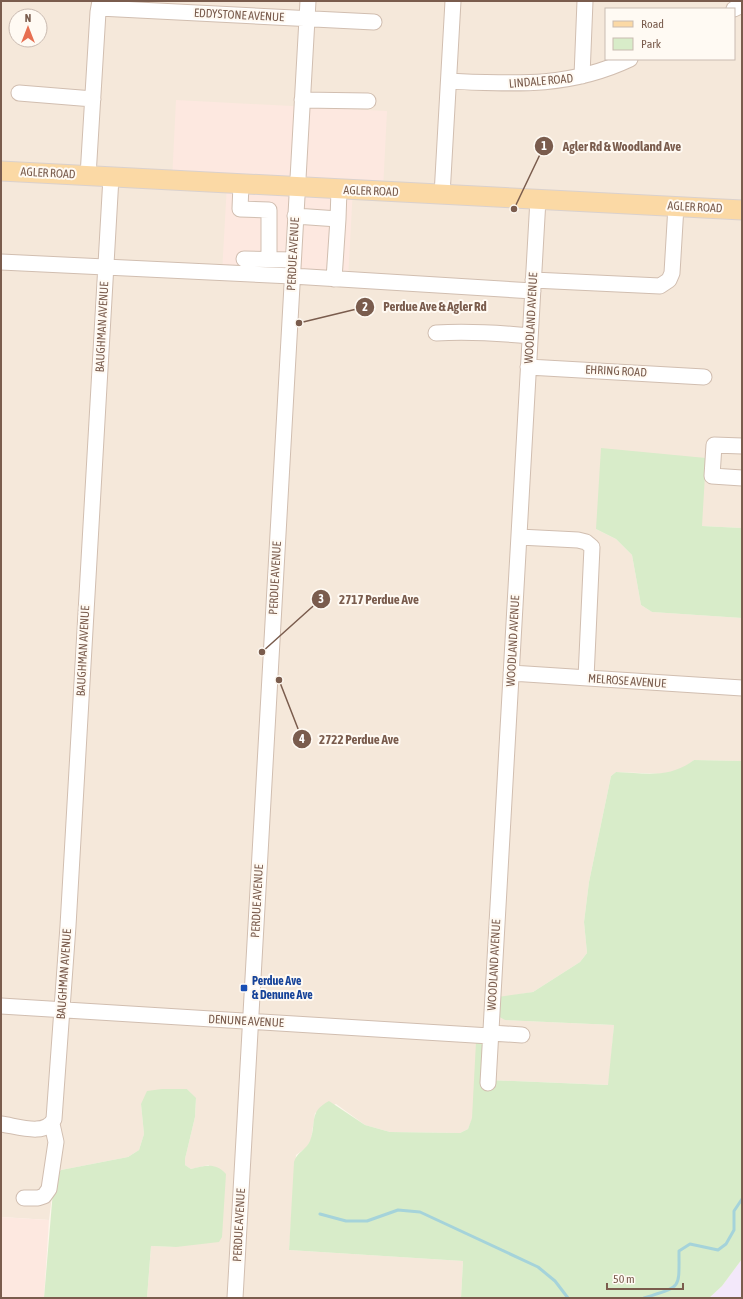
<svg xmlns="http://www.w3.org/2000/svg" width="743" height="1299" font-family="'Asap Condensed',sans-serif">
<rect width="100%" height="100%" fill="#fdf6ec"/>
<!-- residential -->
<path fill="#f5e8da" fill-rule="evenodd" d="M1,1H742V528L702,526L596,529L616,539L632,555L641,605L652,612L742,618V761L694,760L682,769L666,774L616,772L611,776L589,882L584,922L587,953L580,962L533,992L498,998L505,1020L614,1025L609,1085L488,1080L468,1129L460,1133L390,1132L365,1125L336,1104L315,1113L311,1140L306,1148L296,1155L289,1250L463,1261L461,1298H147L151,1246L176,1247L209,1165L191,1169L185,1165V1159L195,1117L196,1099L187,1089L141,1104L144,1134L139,1150L128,1157L61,1170L54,1179L49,1220L1,1217ZM606,9H734V59H606ZM16,16H40V40H16Z"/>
<!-- commercial -->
<path fill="#fde8e0" d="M176,100L387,111L383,190L353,188L348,280L222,273L227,184L172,181Z
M1,1217L49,1220L44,1298H1Z"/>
<!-- education -->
<path fill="#f3e8fa" d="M742,1259V1298H709L722,1286Z"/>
<!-- green -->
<path fill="#d8ecc9" d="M601,448L706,458L702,526L742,528V618L652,612L641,605L632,555L616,539L596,529Z
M694,760L742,761V1259L722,1286L709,1298H461L463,1261L289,1250L294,1162C297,1152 306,1150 310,1141C317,1123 308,1112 329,1101L365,1125L390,1132L460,1133L468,1129L472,1118L476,1042L484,1040L488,1080L608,1085L614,1025L505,1020L496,1015L498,997L533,992L580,962L587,953L584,922L589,882L611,776L616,772C645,773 669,779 694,760Z
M162,1089H187L196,1098L195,1117L185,1159V1165L191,1169C205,1166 215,1162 226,1174L222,1237L219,1242L176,1247L151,1246L147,1298H44L54,1179L61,1170L128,1157L139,1150L144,1134L141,1104L147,1091Z"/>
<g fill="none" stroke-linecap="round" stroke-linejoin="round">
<!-- stream -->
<path stroke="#a5d3da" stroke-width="3" d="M320,1214L346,1221H367L398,1210L420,1212L538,1267L555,1281L568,1298
M644,1298C682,1286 679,1290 679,1251L690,1244L718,1250L726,1244L734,1230V1211L742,1199"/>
<defs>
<path id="minor" d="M99,8L374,22
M734,9L742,5
M582,76L585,1
M449,81C514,84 569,88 630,59
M19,93L93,99
M302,100L368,101
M88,176L98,12L100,1
M241,184L240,209L269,210V259
M442,195L453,1
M295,216L338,219L339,190
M244,259L293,260
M1,262L292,276L533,291
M334,279L338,219
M533,280L660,286L669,280L672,273L676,206
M436,333C468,331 499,333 530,336
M528,367L704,377
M742,446L714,445L712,476L742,478
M519,537L578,540L586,542L592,547L586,678
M511,673L742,688
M1,1006L490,1036
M491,1033L522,1035
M488,1083L538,199
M1,1124C17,1126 46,1137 54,1119L68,926L111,177
M24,1198H38L44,1196L49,1189L56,1142L52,1124
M235,1298L308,1"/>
<path id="major" d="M1,171L742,210"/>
</defs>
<!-- minor casing -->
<use href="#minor" stroke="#d1beb0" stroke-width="17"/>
<!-- major casing -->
<use href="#major" stroke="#dad1cd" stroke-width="21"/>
<!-- minor -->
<use href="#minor" stroke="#fff" stroke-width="15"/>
<!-- major -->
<use href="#major" stroke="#fbd9a5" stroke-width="19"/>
</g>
<!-- markers -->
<rect fill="#1a4fb4" stroke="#fffaf3" stroke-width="1.5" x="240" y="984" width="8" height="8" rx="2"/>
<g text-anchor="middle" stroke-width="4" stroke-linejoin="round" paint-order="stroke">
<!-- street labels -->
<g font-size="12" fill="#7a5c4d" stroke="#fffaf3">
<text transform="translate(239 15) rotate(3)" y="4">EDDYSTONE AVENUE</text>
<text transform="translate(541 81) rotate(-5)" y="4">LINDALE ROAD</text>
<text transform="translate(48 173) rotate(3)" y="4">AGLER ROAD</text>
<text transform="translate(371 191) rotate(2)" y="4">AGLER ROAD</text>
<text transform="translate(695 207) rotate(3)" y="4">AGLER ROAD</text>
<text transform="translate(293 254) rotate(-87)" y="4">PERDUE AVENUE</text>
<text transform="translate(531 318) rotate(-87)" y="4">WOODLAND AVENUE</text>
<text transform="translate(102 327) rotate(-87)" y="4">BAUGHMAN AVENUE</text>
<text transform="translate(616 371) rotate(3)" y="4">EHRING ROAD</text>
<text transform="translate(275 578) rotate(-87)" y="4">PERDUE AVENUE</text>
<text transform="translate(513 641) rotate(-87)" y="4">WOODLAND AVENUE</text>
<text transform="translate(83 651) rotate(-87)" y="4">BAUGHMAN AVENUE</text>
<text transform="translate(627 681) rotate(4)" y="4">MELROSE AVENUE</text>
<text transform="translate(257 901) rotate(-87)" y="4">PERDUE AVENUE</text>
<text transform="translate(494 965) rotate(-87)" y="4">WOODLAND AVENUE</text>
<text transform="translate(64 974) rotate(-86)" y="4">BAUGHMAN AVENUE</text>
<text transform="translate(246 1021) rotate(3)" y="4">DENUNE AVENUE</text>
<text transform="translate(239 1225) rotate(-87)" y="4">PERDUE AVENUE</text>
</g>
<!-- transit labels -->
<g font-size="12" font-weight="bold" fill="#164399" stroke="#fffaf3" text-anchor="start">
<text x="252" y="985">Perdue Ave<tspan x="252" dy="14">&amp; Denune Ave</tspan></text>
</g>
</g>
<!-- callouts -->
<path fill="none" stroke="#7a5c4d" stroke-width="1.5" d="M514 209L544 146M299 323L365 307M262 652L321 599M279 680L302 739"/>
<g fill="#7a5c4d" stroke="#fffaf3" stroke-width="1.5">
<circle cx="514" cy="209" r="4"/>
<circle cx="299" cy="323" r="4"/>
<circle cx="262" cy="652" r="4"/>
<circle cx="279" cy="680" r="4"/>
<circle cx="544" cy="146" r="10"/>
<circle cx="365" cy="307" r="10"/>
<circle cx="321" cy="599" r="10"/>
<circle cx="302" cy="739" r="10"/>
</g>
<g font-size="12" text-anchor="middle" font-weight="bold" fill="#fff">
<text x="544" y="150">1</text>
<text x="365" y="311">2</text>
<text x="321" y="603">3</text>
<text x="302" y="743">4</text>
</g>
<g font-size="13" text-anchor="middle" font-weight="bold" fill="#7a5c4d" stroke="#fffaf3" stroke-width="4" stroke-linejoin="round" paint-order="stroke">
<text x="622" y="151">Agler Rd &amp; Woodland Ave</text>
<text x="435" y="311">Perdue Ave &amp; Agler Rd</text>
<text x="379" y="604">2717 Perdue Ave</text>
<text x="359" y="744">2722 Perdue Ave</text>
</g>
<!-- border -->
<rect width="743" height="1299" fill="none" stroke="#7a5c4d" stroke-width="4"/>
<!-- legend -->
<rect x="605" y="8" width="130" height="52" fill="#fffaf3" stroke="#cabbb1"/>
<rect x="613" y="21" width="20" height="6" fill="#fbd9a5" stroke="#cabbb1"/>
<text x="641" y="28" font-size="12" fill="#7a5c4d">Road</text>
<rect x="613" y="38" width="20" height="12" fill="#d8ecc9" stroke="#cabbb1"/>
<text x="641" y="48" font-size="12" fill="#7a5c4d">Park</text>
<!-- north arrow -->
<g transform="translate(28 28)"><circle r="19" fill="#fffaf3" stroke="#cabbb1"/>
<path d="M0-3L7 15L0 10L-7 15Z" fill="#e76f51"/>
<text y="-6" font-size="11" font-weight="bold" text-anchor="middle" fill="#7a5c4d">N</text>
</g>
<!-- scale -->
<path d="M607 1283v6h76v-6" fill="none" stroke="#7a5c4d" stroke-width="2"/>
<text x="613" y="1283" font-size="12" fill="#7a5c4d" stroke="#fffaf3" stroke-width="3" paint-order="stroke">50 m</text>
</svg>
